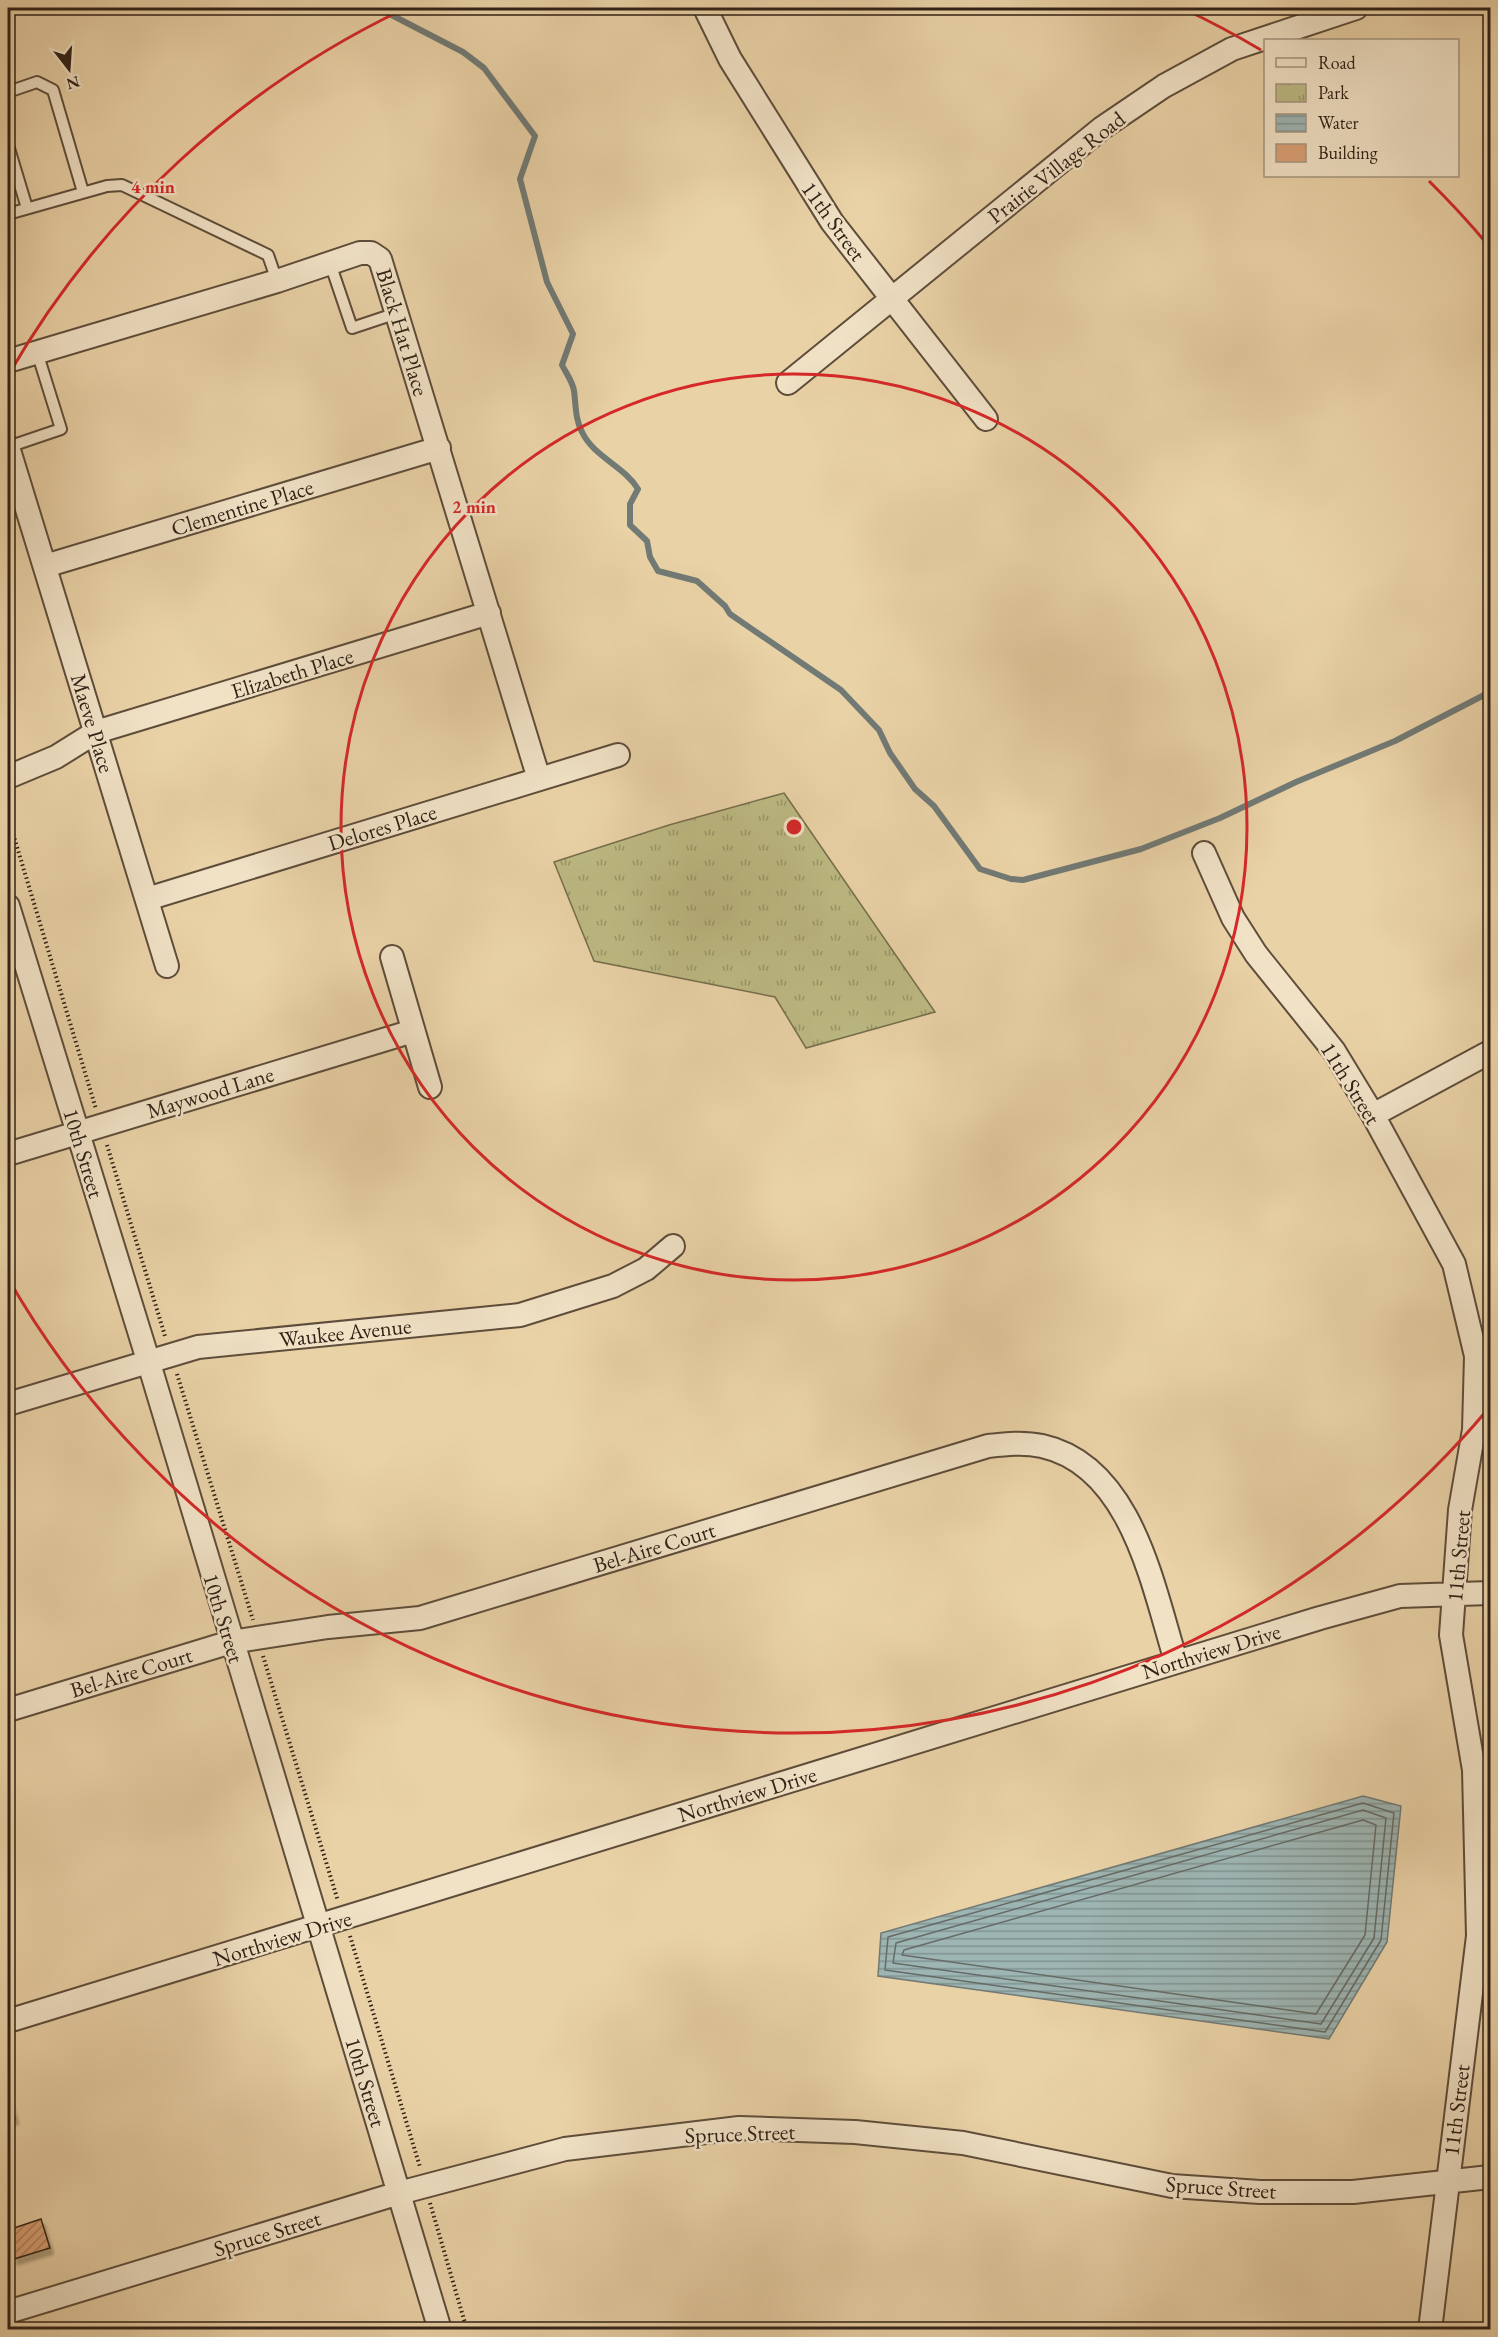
<svg xmlns="http://www.w3.org/2000/svg" width="1498" height="2337" font-family="'EB Garamond',serif">
<defs>
<pattern id="park-tufts" width="24" height="20" patternUnits="userSpaceOnUse" patternTransform="scale(1.5)"><rect width="24" height="20" fill="#bdba83"/><path d="M3 7l-1-3M5 7V3M7 7l1-3M15 17l-1-3M17 17v-4M19 17l1-3" fill="none" stroke="#9a976a"/></pattern>
<pattern id="water-rules" width="6" height="5" patternUnits="userSpaceOnUse" patternTransform="scale(1.5)"><rect width="6" height="5" fill="#9db5b3"/><path d="M0 2.5h6" fill="none" stroke="#809391"/></pattern>
<pattern id="building-hatch" width="6" height="6" patternUnits="userSpaceOnUse" patternTransform="scale(1.5)"><rect width="6" height="6" fill="#d9a074"/><path d="M-1 1l2-2M0 6l6-6M5 7l2-2" fill="none" stroke="#b0825e"/></pattern>
<filter id="shadow"><feDropShadow dx="3.5" dy="6" stdDeviation="1.5" flood-color="#0004"/></filter>
</defs>
<rect width="100%" height="100%" fill="#ead2a7"/>
<filter id="stains"><feTurbulence type="fractalNoise" baseFrequency=".00333" numOctaves="4"/><feColorMatrix values="0 0 0 0 .2 0 0 0 0 .09 0 0 0 0 .02 0 0 0 .5 -.17"/></filter>
<radialGradient id="worn" r=".72"><stop offset=".6" stop-color="#630" stop-opacity="0"/><stop offset="1" stop-color="#630" stop-opacity=".3"/></radialGradient>
<!-- park -->
<path fill="url(#park-tufts)" stroke="#766e4d" stroke-width="1.5" d="M784,793L935,1012L806,1048L775,997L594,961L554,862L669,825Z"/>
<!-- water -->
<path fill="url(#water-rules)" stroke="#717a75" stroke-width="1.5" d="M1363,1796L1401,1806L1387,1942L1329,2039L878,1976L881,1933Z"/>
<g fill="none" stroke-linecap="round" stroke-linejoin="round">
<!-- shore -->
<path stroke="#666b65" stroke-width="1.5" d="M1363,1803L1394,1813L1381,1940L1325,2032L885,1970L888,1937Z
M1363,1810L1386,1818L1374,1938L1321,2024L893,1963L896,1943Z
M1363,1820L1376,1825L1365,1935L1316,2014L902,1955L904,1950Z"/>
<!-- stream -->
<path stroke="#717a75" stroke-width="6" d="M378,8L463,52L484,68L535,136L520,179L547,282L573,334L562,365C566,373 573,382 574,391C576,405 575,419 582,432C594,457 624,466 638,489L630,504V525L647,541L650,557L658,571L697,581L725,606L730,614L841,690L879,730L890,753L915,789L934,806L980,869L1011,879L1023,880L1141,849L1220,818L1296,782L1395,741L1490,692"/>
</g>
<!-- building -->
<path fill="url(#building-hatch)" stroke="#302117" stroke-width="1.5" filter="url(#shadow)" d="M8,2095L15,2118L8,2120Z
M41,2219L50,2248L14,2259L8,2230Z"/>
<g fill="none" stroke-linecap="round" stroke-linejoin="round">
<defs>
<path id="service" d="M8,92L37,82L53,90L83,192
M8,145L27,208
M8,214L107,186L122,185L268,255L277,281
M330,263L352,328L397,313
M8,447L61,429L37,352"/>
<path id="minor" d="M705,8L730,59L832,222L986,419
M8,361L277,281L360,253H371L380,259L539,779
M788,383L1102,128L1164,86L1232,49L1356,8
M8,447L167,966
M45,566L439,448
M8,777L56,757L96,732L489,613
M1204,853L1233,918L1256,954L1334,1051L1373,1115L1454,1264L1476,1356L1474,1430L1460,1510L1451,1635L1474,1770L1478,1936L1430,2330
M147,899L618,755
M8,906L148,1360L440,2330
M392,957L430,1087
M1373,1115L1490,1052
M8,1154L413,1031
M8,1404L198,1347L520,1315L613,1286L646,1269L673,1246
M8,1710L231,1642L328,1627L420,1618L988,1446C1006,1444 1024,1442 1042,1446C1132,1466 1153,1587 1176,1661
M8,2021L1320,1618L1400,1596L1490,1593
M8,2312L399,2193L565,2149L739,2128L855,2132L963,2143L1172,2186L1260,2192H1353L1490,2177"/>
</defs>
<!-- service casing -->
<use href="#service" stroke="#5e4d3b" stroke-width="14"/>
<!-- minor casing -->
<use href="#minor" stroke="#5e4d3b" stroke-width="26"/>
<!-- path -->
<path stroke="#302117" stroke-width="4" stroke-dasharray="1.5 3" stroke-linecap="butt" d="M8,817L96,1109
M107,1145L165,1336
M177,1374L253,1620
M263,1656L338,1901
M350,1936L420,2167
M430,2203L467,2330"/>
<!-- service -->
<use href="#service" stroke="#f1e2c6" stroke-width="10"/>
<!-- minor -->
<use href="#minor" stroke="#f1e2c6" stroke-width="22"/>
</g>
<!-- distance rings -->
<g fill="none" stroke="#d62828" stroke-width="3">
<circle cx="794" cy="827" r="453"/>
<path d="M1488 1409A906 906 0 0 1 9 1280M9 374A906 906 0 0 1 404 9M1184 9A906 906 0 0 1 1261 50M1429 181A906 906 0 0 1 1488 245"/>
</g>
<g text-anchor="middle" stroke-width="5" stroke-linejoin="round" paint-order="stroke">
<!-- street labels -->
<g font-size="22" fill="#302117" stroke="#f1e2c6">
<text transform="translate(1056 167) rotate(-38)" y="8">Prairie Village Road</text>
<text transform="translate(834 221) rotate(54)" y="8">11th Street</text>
<text transform="translate(403 332) rotate(73)" y="8">Black Hat Place</text>
<text transform="translate(242 507) rotate(-17)" y="8">Clementine Place</text>
<text transform="translate(292 673) rotate(-17)" y="8">Elizabeth Place</text>
<text transform="translate(93 723) rotate(73)" y="8">Maeve Place</text>
<text transform="translate(382 827) rotate(-17)" y="8">Delores Place</text>
<text transform="translate(1351 1083) rotate(58)" y="8">11th Street</text>
<text transform="translate(210 1092) rotate(-17)" y="8">Maywood Lane</text>
<text transform="translate(84 1153) rotate(73)" y="8">10th Street</text>
<text transform="translate(345 1332) rotate(-6)" y="8">Waukee Avenue</text>
<text transform="translate(654 1547) rotate(-17)" y="8">Bel-Aire Court</text>
<text transform="translate(1458 1556) rotate(-85)" y="8">11th Street</text>
<text transform="translate(224 1618) rotate(73)" y="8">10th Street</text>
<text transform="translate(1211 1651) rotate(-17)" y="8">Northview Drive</text>
<text transform="translate(131 1672) rotate(-17)" y="8">Bel-Aire Court</text>
<text transform="translate(747 1794) rotate(-17)" y="8">Northview Drive</text>
<text transform="translate(282 1938) rotate(-17)" y="8">Northview Drive</text>
<text transform="translate(366 2082) rotate(73)" y="8">10th Street</text>
<text transform="translate(1456 2110) rotate(-83)" y="8">11th Street</text>
<text transform="translate(740 2133) rotate(-2)" y="8">Spruce Street</text>
<text transform="translate(1221 2187) rotate(4)" y="8">Spruce Street</text>
<text transform="translate(267 2233) rotate(-17)" y="8">Spruce Street</text>
</g>
</g>
<circle cx="794" cy="827" r="9" fill="#d62828" stroke="#f1e2c6" stroke-width="3"/>
<g font-size="18" text-anchor="middle" font-weight="bold" fill="#d62828" stroke="#f1e2c6" stroke-width="5" stroke-linejoin="round" paint-order="stroke">
<text x="153" y="193">4 min</text>
<text x="474" y="513">2 min</text>
</g>
<!-- margin -->
<rect width="1498" height="2337" fill="none" stroke="#ead2a7" stroke-width="30"/>
<rect x="9" y="9" width="1480" height="2319" fill="none" stroke="#302117" stroke-width="3"/>
<rect x="15" y="15" width="1468" height="2307" fill="none" stroke="#302117" stroke-width="1.5"/>
<!-- legend -->
<rect x="1264" y="39" width="195" height="138" fill="#f1e2c6" stroke="#a49580" stroke-width="1.5"/>
<rect x="1276" y="58" width="30" height="9" fill="#f1e2c6" stroke="#a49580" stroke-width="1.5"/>
<text x="1318" y="69" font-size="18" fill="#302117">Road</text>
<rect x="1276" y="84" width="30" height="18" fill="url(#park-tufts)" stroke="#a49580" stroke-width="1.5"/>
<text x="1318" y="99" font-size="18" fill="#302117">Park</text>
<rect x="1276" y="114" width="30" height="18" fill="url(#water-rules)" stroke="#a49580" stroke-width="1.5"/>
<text x="1318" y="129" font-size="18" fill="#302117">Water</text>
<rect x="1276" y="144" width="30" height="18" fill="#d9a074" stroke="#a49580" stroke-width="1.5"/>
<text x="1318" y="159" font-size="18" fill="#302117">Building</text>
<!-- north arrow -->
<g transform="translate(69 69) rotate(163)" stroke="#f1e2c6" stroke-width="4.5" paint-order="stroke">
<path d="M0-4.5L10 22L0 15L-10 22Z" fill="#302117"/>
<text y="-9" font-size="16" font-weight="bold" text-anchor="middle" fill="#302117">N</text>
</g>
<rect width="100%" height="100%" filter="url(#stains)"/>
<rect width="100%" height="100%" fill="url(#worn)"/>
</svg>
